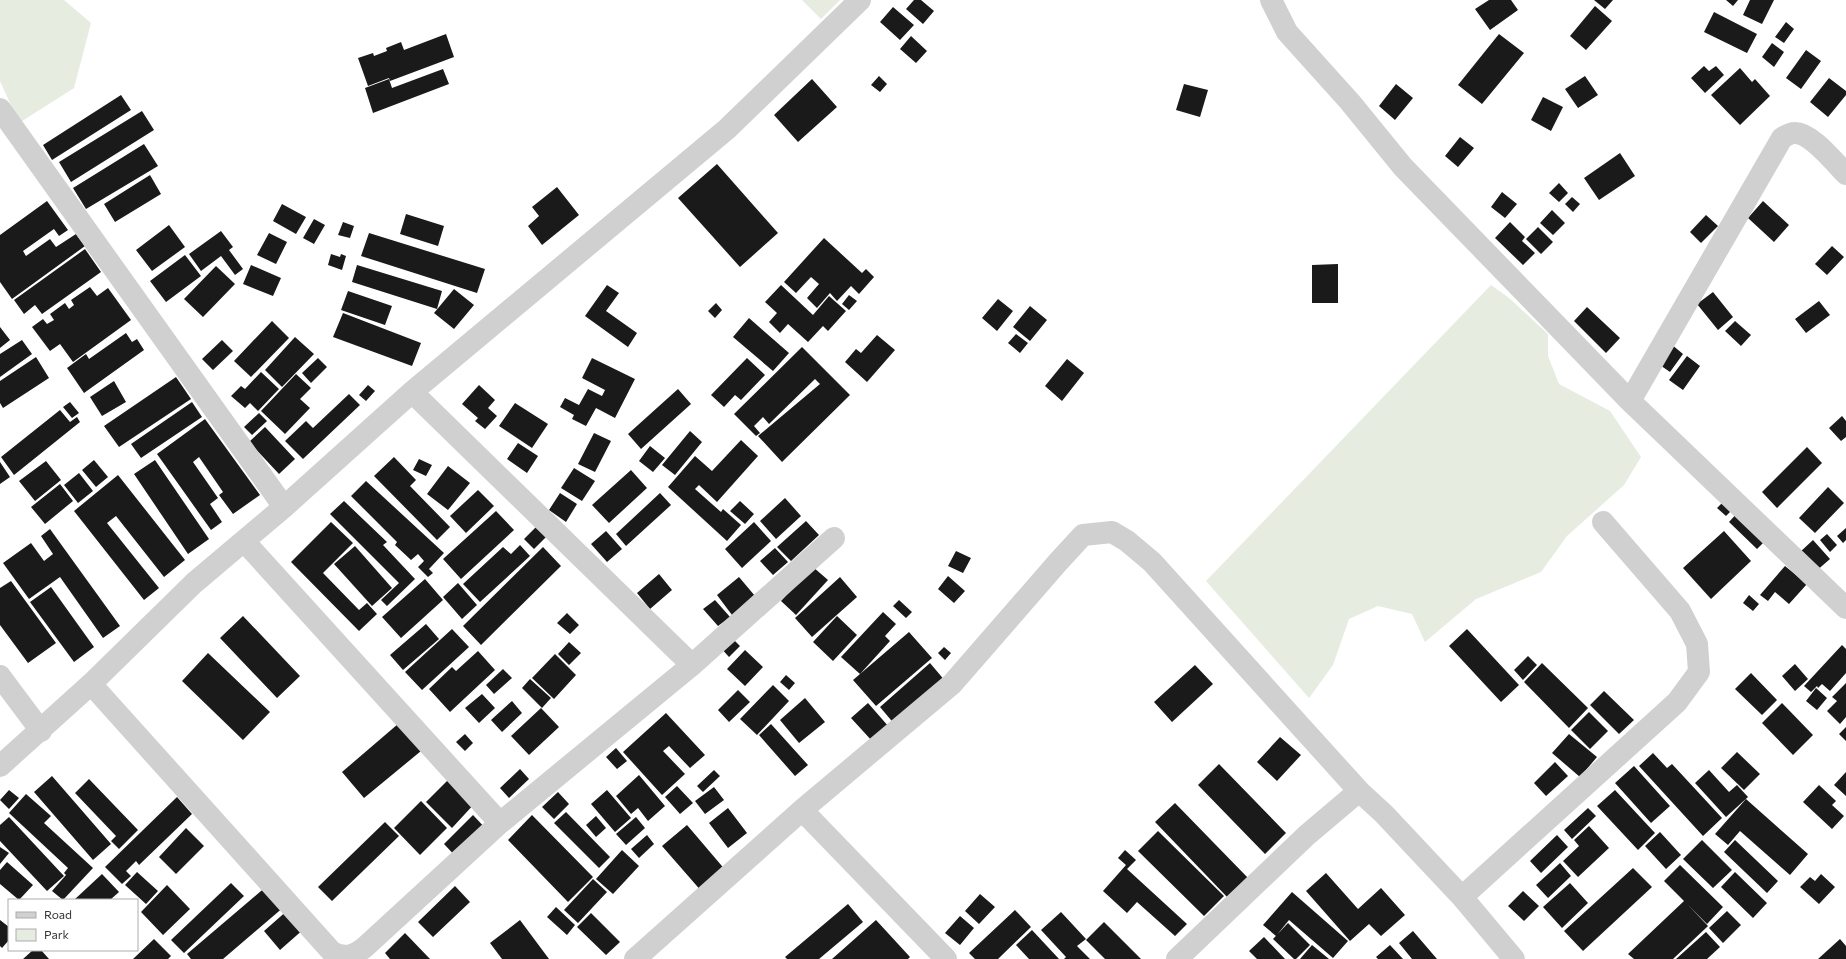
<svg xmlns="http://www.w3.org/2000/svg" width="1846" height="959" font-family="Commissioner,sans-serif">
<rect width="100%" height="100%" fill="#fff"/>
<!-- green -->
<path fill="#e6ecdf" d="M0,0H64L91,23L74,88L19,123L0,81Z
M802,0H840L821,19Z
M1491,285L1509,298L1548,334V356L1559,384L1610,411L1641,457L1624,485L1567,536L1541,572L1476,599L1425,642L1412,614L1378,606L1349,619L1333,665L1309,698L1206,581Z"/>
<!-- building -->
<path fill="#1a1a1a" d="M914,0H921L934,11L923,24L906,9Z
M1489,0H1511L1518,10L1490,30L1475,9Z
M1594,0H1613L1605,9Z
M1726,0H1738L1733,6Z
M1750,0H1774L1762,24L1743,15Z
M1595,6L1612,21L1586,50L1570,36Z
M893,7L914,25L900,40L880,22Z
M1714,12L1757,34L1747,53L1704,32Z
M1786,22L1794,29L1784,43L1775,37Z
M446,34L454,57L390,81L389,78L368,86L358,58L373,53L374,56L387,51L386,48L401,42L404,50Z
M1499,34L1524,53L1482,104L1458,85Z
M911,36L927,51L916,63L900,49Z
M1772,43L1784,52L1774,67L1762,57Z
M1806,50L1821,61L1801,89L1786,78Z
M1704,66L1709,71L1716,66L1724,75L1705,93L1691,78Z
M1740,68L1752,82L1755,79L1770,96L1740,125L1711,95Z
M443,69L449,84L373,113L365,88L389,79L392,88Z
M879,76L887,84L880,92L871,85Z
M1585,76L1598,95L1578,108L1565,89Z
M1829,78L1846,91V95L1828,117L1810,102Z
M812,79L837,107L798,142L774,115Z
M1184,84L1208,90L1200,117L1176,110Z
M1396,84L1413,98L1395,120L1379,106Z
M121,95L131,110L52,160L43,145Z
M1543,97L1563,107L1551,131L1531,120Z
M142,111L154,130L71,182L59,162Z
M1460,137L1474,148L1458,167L1445,156Z
M144,144L158,166L86,209L73,188Z
M1620,153L1635,176L1599,200L1584,178Z
M717,164L778,233L740,267L678,198Z
M150,175L161,194L115,222L104,204Z
M1559,183L1568,193L1559,202L1549,193Z
M557,187L579,215L542,245L528,226L539,216L532,207Z
M1502,192L1517,204L1505,218L1491,207Z
M1572,197L1580,204L1573,212L1565,204Z
M47,201L68,230L59,236L54,229L23,251L26,256L50,239L56,247L76,234L85,246L12,299L0,282V235Z
M1763,201L1789,225L1774,242L1748,218Z
M282,204L306,217L296,234L273,221Z
M1552,210L1565,223L1553,235L1540,223Z
M406,214L444,226L438,246L400,234Z
M1706,215L1718,226L1701,243L1690,232Z
M314,219L325,225L314,244L303,238Z
M343,222L354,226L350,238L338,235Z
M1510,222L1525,237L1522,241L1535,253L1523,265L1495,238Z
M169,225L185,247L152,271L136,250Z
M1538,227L1553,242L1541,254L1526,239Z
M221,231L233,247L229,250L243,269L235,275L221,256L201,271L189,254Z
M269,233L287,242L276,264L257,255Z
M369,233L485,269L477,293L361,256Z
M824,238L862,273L866,269L874,277L859,294L851,286L837,301L830,293L817,308L807,298L819,284L811,277L796,293L784,282Z
M1832,246L1844,257L1827,275L1815,264Z
M85,249L101,272L42,314L35,305L24,314L14,300Z
M331,254L340,257L341,254L346,256L342,270L328,265Z
M185,255L201,276L166,302L150,281Z
M1338,264V303H1312V265Z
M251,265L281,278L273,296L243,284Z
M357,265L442,291L437,309L352,282Z
M216,266L235,284L203,317L184,299Z
M607,285L619,293L606,311L637,333L628,347L585,316Z
M781,285L813,315L829,296L846,311L828,331L823,326L808,342L788,324L780,333L769,322L777,313L765,302Z
M90,287L97,296L108,288L131,320L73,362L60,344L50,351L32,327L43,319L47,324L54,320L50,314L65,303L69,309L74,305L71,300Z
M454,289L474,305L454,329L434,313Z
M348,291L392,306L385,325L341,310Z
M1713,292L1733,317L1718,330L1697,304Z
M849,295L857,301L849,310L842,304Z
M998,299L1013,311L997,331L982,318Z
M1819,301L1830,315L1806,333L1795,319Z
M716,303L722,310L715,318L708,311Z
M1030,306L1047,320L1030,341L1013,327Z
M1587,307L1620,338L1606,353L1574,321Z
M343,313L421,343L412,366L333,337Z
M749,318L789,353L773,371L733,337Z
M272,321L289,338L251,377L234,361Z
M1735,321L1751,335L1741,346L1725,331Z
M0,327L10,340L0,348Z
M126,333L132,342L137,339L144,350L84,393L67,368L86,354L89,359Z
M1016,334L1028,343L1020,353L1008,343Z
M877,335L895,350L867,382L845,362L856,349L861,353Z
M295,337L314,354L282,387L265,370Z
M22,340L32,354L0,377V354Z
M222,340L233,351L213,370L202,359Z
M1671,344L1683,354L1670,372L1657,363Z
M802,347L850,395L782,462L758,436L820,384L815,379L769,424L763,417L754,426L760,433L756,436L734,414Z
M1687,356L1700,366L1683,390L1669,380Z
M36,357L49,378L3,408L0,403V381Z
M318,358L327,367L311,383L302,373Z
M592,358L635,379L615,418L596,408L586,426L572,419L574,415L560,407L565,398L579,405L588,389L602,396L605,390L582,378Z
M747,358L765,375L741,400L735,395L724,407L711,395Z
M1067,359L1084,373L1062,401L1045,386Z
M261,372L279,389L258,411L250,403L245,408L231,396L241,386L245,389Z
M296,374L311,388L300,399L310,408L285,434L261,411Z
M176,377L191,399L119,447L104,426Z
M114,381L126,402L102,416L90,397Z
M368,385L375,391L366,401L359,395Z
M479,385L495,400L488,408L497,416L485,429L475,421L478,418L462,404Z
M678,389L691,404L641,449L628,434Z
M349,394L360,405L303,459L285,441L306,421L313,428Z
M70,402L79,413L72,418L63,407Z
M192,402L202,417L141,458L131,444Z
M515,403L548,424L532,448L499,426Z
M60,410L70,422L77,417L80,422L14,475L1,457Z
M259,413L267,421L252,435L244,427Z
M1842,416L1846,421V437L1841,441L1829,428Z
M205,419L260,495L233,514L219,495L223,492L199,457L193,462L218,498L210,504L222,522L211,530L157,454Z
M265,427L295,459L279,474L249,442Z
M690,431L702,442L675,475L662,465Z
M594,433L611,441L595,472L578,464Z
M741,440L758,456L717,502L699,485L695,489L721,512L723,509L741,525L727,541L668,487L695,456L712,471Z
M518,443L538,456L527,473L507,459Z
M650,446L665,458L653,472L639,461Z
M1807,447L1822,463L1777,508L1762,492Z
M394,457L416,480L410,486L450,527L437,540L374,476Z
M419,459L432,465L426,476L413,470Z
M94,460L108,477L96,487L82,470Z
M155,460L209,539L188,554L134,474Z
M46,461L61,480L35,501L19,481Z
M0,462L10,477L0,484Z
M448,466L470,483L448,510L427,494Z
M574,468L595,481L582,501L561,488Z
M631,470L647,488L609,523L592,505Z
M79,473L93,491L78,503L64,485Z
M118,475L185,560L164,577L116,516L107,523L159,588L144,600L74,511Z
M366,481L444,553L429,569L433,573L428,577L418,567L424,561L418,554L411,560L395,545L397,542L351,496Z
M60,484L73,501L45,524L31,507Z
M1828,487L1844,503L1815,533L1799,518Z
M478,490L494,506L466,533L450,516Z
M560,493L577,504L566,522L549,510Z
M660,493L671,505L626,546L616,534Z
M785,498L801,516L776,539L760,521Z
M1727,498L1736,506L1726,516L1717,508Z
M344,501L387,542L383,545L415,579L387,606L381,600L399,583L330,514Z
M740,501L754,514L745,524L730,511Z
M496,511L514,530L461,579L443,559Z
M1739,511L1768,538L1757,549L1729,522Z
M806,521L819,535L791,561L777,547Z
M331,522L353,543L323,573L359,610L367,603L377,614L359,631L291,562Z
M754,522L771,541L742,568L725,549Z
M537,526L547,536L534,549L524,539Z
M1846,528V540L1843,543L1837,536Z
M50,529L120,626L103,638L60,577L29,599L3,563L31,543L44,561L53,554L41,536Z
M606,531L622,549L607,562L591,544Z
M1724,531L1751,561L1711,599L1683,568Z
M1827,534L1837,545L1830,552L1820,540Z
M1813,540L1830,559L1815,572L1799,553Z
M520,545L530,556L480,602L463,584L503,547L511,554Z
M355,546L392,588L372,606L334,564Z
M543,547L561,566L481,645L463,626Z
M775,548L788,562L773,575L760,561Z
M956,551L971,558L963,573L948,566Z
M1785,566L1807,584L1789,604L1775,592L1768,601L1760,595Z
M813,567L828,580L796,615L781,601Z
M659,574L672,590L650,609L637,593Z
M948,576L965,591L954,603L938,589Z
M739,577L755,596L732,615L717,595Z
M840,577L857,597L812,637L795,618Z
M425,579L443,600L401,638L382,617Z
M11,581L56,643L28,663L0,625V588Z
M458,583L477,605L462,619L443,597Z
M51,587L94,647L74,662L30,602Z
M1749,595L1759,604L1753,611L1743,603Z
M715,600L730,617L718,626L703,609Z
M899,600L912,612L906,618L893,606Z
M883,612L896,624L885,636L890,641L860,674L841,657Z
M567,613L579,625L570,634L557,623Z
M243,616L300,676L277,698L220,638Z
M837,616L857,635L833,661L813,642Z
M426,624L439,639L403,670L390,655Z
M452,629L469,647L422,690L405,672Z
M1467,629L1519,685L1501,702L1449,646Z
M909,632L932,658L876,706L853,680Z
M730,636L740,646L729,657L720,647Z
M569,642L581,653L569,665L558,654Z
M1842,645L1846,649V673L1830,691L1822,684L1818,688L1817,686L1811,692L1804,686Z
M944,647L951,653L945,660L938,653Z
M745,650L763,667L745,686L727,669Z
M478,651L495,670L450,712L429,689L452,667L456,671Z
M208,653L270,712L243,740L182,681Z
M555,654L576,675L554,699L532,678Z
M1528,656L1537,665L1523,680L1514,670Z
M930,663L946,682L896,726L880,707Z
M1542,663L1588,708L1569,728L1524,682Z
M1795,664L1808,679L1795,691L1782,676Z
M1195,665L1213,684L1172,722L1154,702Z
M503,669L512,678L494,694L486,685Z
M1751,673L1777,700L1762,715L1735,689Z
M786,675L795,683L789,690L780,682Z
M530,679L551,698L542,708L522,688Z
M1846,683V717L1840,724L1827,711L1837,701L1832,697Z
M773,685L789,701L757,735L740,719Z
M1816,688L1827,698L1817,710L1806,701Z
M738,690L750,702L729,722L718,710Z
M1604,691L1634,720L1619,734L1590,705Z
M482,694L495,708L479,723L465,708Z
M805,698L825,722L799,743L780,720Z
M512,701L522,713L502,732L491,720Z
M868,703L889,727L873,742L851,718Z
M1782,703L1813,735L1793,755L1762,723Z
M541,708L559,727L529,755L511,736Z
M1589,712L1608,731L1590,749L1571,730Z
M666,713L705,755L690,768L669,746L663,751L685,774L662,795L623,752Z
M398,724L421,751L364,798L342,772Z
M771,724L808,765L795,776L759,735Z
M1846,727V741L1839,734Z
M465,734L473,743L465,751L456,742Z
M1569,734L1597,757L1580,777L1552,753Z
M1280,737L1301,755L1277,781L1257,762Z
M616,748L627,761L617,769L606,757Z
M1737,752L1760,774L1744,790L1721,768Z
M1653,753L1667,768L1672,764L1722,818L1703,836L1639,766Z
M1555,762L1568,776L1546,796L1534,783Z
M1219,764L1286,833L1265,854L1198,785Z
M1634,766L1670,806L1651,823L1615,783Z
M520,769L529,779L509,798L500,788Z
M714,770L720,776L703,792L697,786Z
M1709,770L1729,792L1737,785L1748,797L1726,817L1695,783Z
M1846,772V796L1834,785Z
M639,775L665,806L648,821L638,808L631,814L616,796Z
M52,776L111,844L93,860L34,792Z
M451,777L476,802L452,828L426,802Z
M89,779L138,830L119,849L111,841L116,836L75,793Z
M1819,785L1836,801L1832,805L1844,816L1832,829L1803,802Z
M677,786L693,803L680,814L665,797Z
M714,787L724,800L705,814L695,801Z
M9,790L19,798L9,809L0,800Z
M607,790L631,818L615,832L591,804Z
M1615,790L1655,833L1638,850L1597,806Z
M558,792L569,804L554,819L542,807Z
M26,794L51,816L44,823L93,868L63,900L52,891L66,875L64,873L68,868L9,813Z
M177,797L192,814L139,865L136,861L126,871L131,876L122,884L105,867Z
M1746,799L1808,854L1790,875L1740,831L1728,845L1715,834Z
M421,801L447,828L420,855L394,828Z
M1175,803L1249,879L1229,899L1155,822Z
M728,808L747,833L728,848L709,823Z
M1588,808L1596,816L1572,839L1564,830Z
M566,812L610,857L599,868L554,823Z
M473,815L488,831L459,860L444,844Z
M532,815L593,877L568,902L508,840Z
M596,816L606,828L596,837L586,825Z
M9,817L64,876L47,891L0,841V825Z
M636,817L645,828L626,845L616,834Z
M385,822L399,836L332,901L318,887Z
M687,825L727,872L703,893L662,846Z
M1589,826L1609,848L1578,877L1563,861L1579,846L1574,840Z
M186,828L204,846L176,874L159,857Z
M1158,831L1224,896L1204,916L1138,851Z
M1660,832L1681,855L1666,869L1645,846Z
M647,835L654,844L639,858L631,849Z
M1557,835L1568,847L1541,873L1530,861Z
M1702,840L1732,870L1713,888L1683,859Z
M1735,840L1778,881L1767,893L1724,852Z
M0,847L9,853L0,864Z
M622,850L639,866L613,894L596,879Z
M1125,850L1136,860L1127,869L1187,924L1175,936L1137,902L1127,913L1103,891L1126,865L1118,858Z
M7,862L33,885L19,900L0,884V870Z
M1560,863L1571,876L1548,898L1536,885Z
M1680,865L1723,907L1707,924L1688,905L1708,926L1673,959H1634L1628,954L1684,901L1664,881Z
M1633,868L1652,887L1583,951L1564,931Z
M137,872L158,891L146,904L125,885Z
M1735,872L1767,903L1753,918L1721,887Z
M1326,873L1358,909L1381,888L1405,915L1381,936L1369,924L1350,941L1306,891Z
M102,874L119,892L110,900H74Z
M1821,874L1835,887L1819,904L1800,887L1810,877L1815,881Z
M593,879L607,892L578,923L564,910Z
M231,883L244,896L184,953L171,940Z
M1570,883L1588,903L1562,928L1543,907Z
M167,885L190,909L163,935L141,912Z
M268,885L285,906L223,959H191L187,954Z
M455,886L470,902L433,937L418,922Z
M1523,891L1539,906L1524,921L1508,906Z
M1292,892L1348,941L1333,958L1289,920L1276,936L1263,925Z
M980,894L995,907L979,924L965,911Z
M848,904L863,922L819,959H787L785,957Z
M556,907L575,925L567,935L547,917Z
M289,909L305,928L280,950L264,931Z
M1015,910L1031,927L998,959H975L969,953Z
M1727,911L1741,925L1723,943L1709,928Z
M1061,912L1086,939L1077,946L1090,959H1064L1066,957L1041,930Z
M591,913L620,942L606,955L577,927Z
M960,916L974,928L960,945L945,933Z
M0,920L9,927V940L2,948L0,946Z
M520,920L549,959H502L490,943Z
M876,920L910,957L908,959H832Z
M1104,922L1141,959H1105L1086,940Z
M1288,923L1310,945L1296,959H1294L1273,939Z
M1032,930L1059,959H1029L1016,945Z
M1413,931L1437,959H1412L1399,943Z
M1706,932L1720,947L1707,959H1676Z
M405,933L430,959H390L385,953Z
M1264,937L1285,959H1257L1249,951Z
M154,939L171,956L168,959H133Z
M1840,939L1846,946V959H1818Z
M1312,945L1329,959H1300Z
M1390,945L1403,959H1378L1376,957Z
M33,950H41L49,959H23Z"/>
<g fill="none" stroke-linecap="round" stroke-linejoin="round">
<!-- minor -->
<path stroke="#d0d0d0" stroke-width="22" d="M1271,0L1287,32L1350,102L1403,167L1630,401L1846,608
M0,109L284,507
M412,392L692,665
M1630,401L1782,138C1786,136 1790,133 1794,133C1811,132 1834,162 1846,174
M244,541L500,823
M0,676L41,731
M91,684L332,952C345,959 354,956 365,947L500,823L692,665L834,538
M0,766L91,684L194,583L284,507L412,392L727,129L860,0
M802,810L952,684L1059,561L1083,535L1112,532L1127,541L1152,562L1359,791
M635,959L802,810L946,959
M1177,959L1307,835L1359,791L1384,814L1462,897
M1514,959L1462,897L1677,702L1699,672L1697,644L1680,611L1603,522"/>
</g>
<!-- legend -->
<rect x="8" y="899" width="130" height="52" fill="#ffffff" stroke="#adadad"/>
<rect x="16" y="912" width="20" height="6" fill="#d0d0d0" stroke="#adadad"/>
<text x="44" y="919" font-size="12" fill="#333333">Road</text>
<rect x="16" y="929" width="20" height="12" fill="#e6ecdf" stroke="#adadad"/>
<text x="44" y="939" font-size="12" fill="#333333">Park</text>
</svg>
